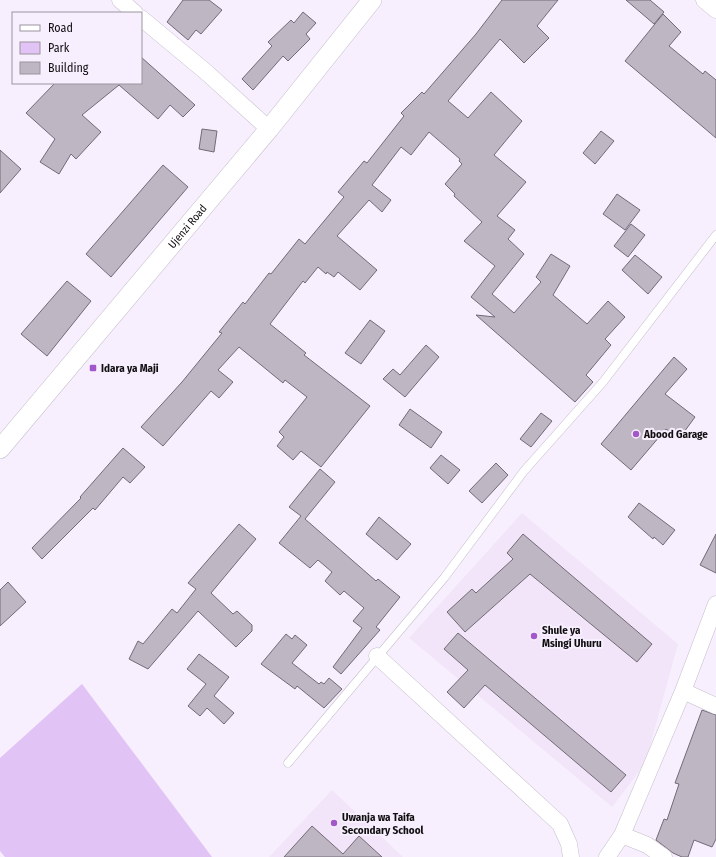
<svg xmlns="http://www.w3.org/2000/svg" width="716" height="857" font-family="'Fira Sans Condensed',sans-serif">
<rect width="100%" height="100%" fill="#f7effd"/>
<!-- built -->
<path fill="#f2e5fa" d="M522,513L678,644L645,764L612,807L409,638Z
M332,790L403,857H269Z"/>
<!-- green -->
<path fill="#e2c3f5" d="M82,684L212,857H5L0,851V758Z"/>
<!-- building -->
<path fill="#beb6c3" stroke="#726b77" d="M183,0H209L222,10L201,34L196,30L188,40L167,22Z
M502,0H558L537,26L549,38L524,63L500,39L448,101L468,118L491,92L522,121L494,155L526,182L497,216L515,230L508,239L524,254L492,294L514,313L541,282L536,277L551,254L570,266L553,295L587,324L608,301L625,317L605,339L611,345L586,375L593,382L575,402L476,315L495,317L471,297L495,266L464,241L482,222L454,196L455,194L445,184L462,164L459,161L460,159L429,132L411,155L401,147L372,185L391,200L382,212L369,200L337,236L377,270L360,290L338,272L334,277L327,272L326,274L318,267L305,283L303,281L270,324L306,353L304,355L370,406L321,467L301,451L293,460L277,446L284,437L279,432L307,397L285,380L283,383L239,347L218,370L233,382L219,398L211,391L163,446L141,427L182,382L222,333L219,332L243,302L245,304L269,273L271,274L299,239L305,244L344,197L338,192L364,161L367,163L404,116L401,113L422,92L424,94L476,34Z
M626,0H650L664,12L654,24Z
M303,12L316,23L306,34L310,39L288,61L283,56L253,90L242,79L272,46L268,42L291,20L294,23Z
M663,14L681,32L669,46L703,74L705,71L716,80V138L625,61Z
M141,57L195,105L183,117L170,105L158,119L119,85L82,115L101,132L76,159L71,154L59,174L40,162L55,139L26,113L55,83H141Z
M202,129L217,131L214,152L199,149Z
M601,131L614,141L595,164L583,153Z
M0,150L21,169L0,193Z
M163,165L188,187L111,277L86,254Z
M617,194L640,210L625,230L603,214Z
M631,224L645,235L628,257L614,246Z
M635,255L662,277L648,294L622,270Z
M67,281L91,301L47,356L21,334Z
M370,320L385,331L361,364L345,353Z
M426,345L439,357L405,397L383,379L393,369L400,375Z
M674,357L687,369L665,394L695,417L679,439L666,429L631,470L601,444Z
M410,409L442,432L431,448L399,425Z
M541,413L552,421L531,447L520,439Z
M123,448L145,467L130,483L123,477L95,510L93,508L42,559L32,548L81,498L80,497Z
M441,455L460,470L448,484L430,468Z
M496,463L508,475L482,503L469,491Z
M320,469L335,482L305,519L376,581L378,579L400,597L376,627L380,630L341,674L333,667L362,628L353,621L364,608L344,591L340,595L325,581L332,572L318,560L310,568L279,543L301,516L289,507Z
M639,503L675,530L663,545L654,537L653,539L628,517Z
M379,517L411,544L397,560L366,534Z
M239,524L256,539L211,593L233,614L237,611L252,625V631L236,647L198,611L148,669L129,659L138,641L143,644L172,609L177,613L196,589L188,583Z
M523,534L652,644L637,662L530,574L465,632L447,612L472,589L476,593L513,559L507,553Z
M716,534V573L700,565Z
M8,582L26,602L0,626V590Z
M458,633L626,775L611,792L485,685L464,708L447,692L468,670L444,649Z
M286,634L292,639L295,635L307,645L292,663L319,684L321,682L324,684L329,678L342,689L324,708L297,686L295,689L261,664Z
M199,654L229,677L214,696L234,713L224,724L207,708L200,716L188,706L206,684L187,669Z
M702,710L716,715V839L712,847L694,840L688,857H682L673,853L656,840L664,819L667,820L679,784L675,783Z
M312,826L343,854L359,836L382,857H284Z"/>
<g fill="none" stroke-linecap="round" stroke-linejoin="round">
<defs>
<path id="service" d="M288,763L444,578L524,471L603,382L716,235"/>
<path id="minor" d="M120,0L135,13
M704,0L716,10
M141,18L206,72L269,129
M377,656L560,824L569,844L571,857
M683,691L716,706
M622,835L647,845L664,857
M607,857L622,835L683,691L716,604"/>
<g id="tertiary">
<path id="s1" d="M0,449L269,129L372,0"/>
</g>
</defs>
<!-- service casing -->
<use href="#service" stroke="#c6becc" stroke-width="9"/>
<!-- minor casing -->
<use href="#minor" stroke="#c6becc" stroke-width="17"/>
<!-- tertiary casing -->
<use href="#tertiary" stroke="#c6becc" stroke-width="20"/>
<!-- service -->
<use href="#service" stroke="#fff" stroke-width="8"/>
<!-- minor -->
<use href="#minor" stroke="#fff" stroke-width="16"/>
<!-- tertiary -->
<use href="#tertiary" stroke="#fff" stroke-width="19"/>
</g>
<!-- markers -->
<g fill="#a358ca" stroke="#f7effd" stroke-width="1.5">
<rect x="89" y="364" width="8" height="8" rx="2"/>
<circle cx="636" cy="434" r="4"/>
<circle cx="534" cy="636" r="4"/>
<circle cx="334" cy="823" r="4"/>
</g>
<g text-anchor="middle" stroke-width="4" stroke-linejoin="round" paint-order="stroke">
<!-- street labels -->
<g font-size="11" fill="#110e12" stroke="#f7effd">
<text dy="4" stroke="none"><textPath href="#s1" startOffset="291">Ujenzi Road</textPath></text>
</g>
<!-- poi labels -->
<g font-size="11" font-weight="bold" fill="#110e12" stroke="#f7effd" text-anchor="start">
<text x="101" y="372">Idara ya Maji</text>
<text x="644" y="438">Abood Garage</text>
<text x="542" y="634">Shule ya<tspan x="542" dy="13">Msingi Uhuru</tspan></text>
<text x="342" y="821">Uwanja wa Taifa<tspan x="342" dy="13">Secondary School</tspan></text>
</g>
</g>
<!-- legend -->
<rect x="12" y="12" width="130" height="72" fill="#f7effd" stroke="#9b959f"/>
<rect x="20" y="25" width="20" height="6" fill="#ffffff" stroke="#9b959f"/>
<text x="48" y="32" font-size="12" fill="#110e12">Road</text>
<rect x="20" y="42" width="20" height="12" fill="#e2c3f5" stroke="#9b959f"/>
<text x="48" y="52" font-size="12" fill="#110e12">Park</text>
<rect x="20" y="62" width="20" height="12" fill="#beb6c3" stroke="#9b959f"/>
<text x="48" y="72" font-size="12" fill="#110e12">Building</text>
</svg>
